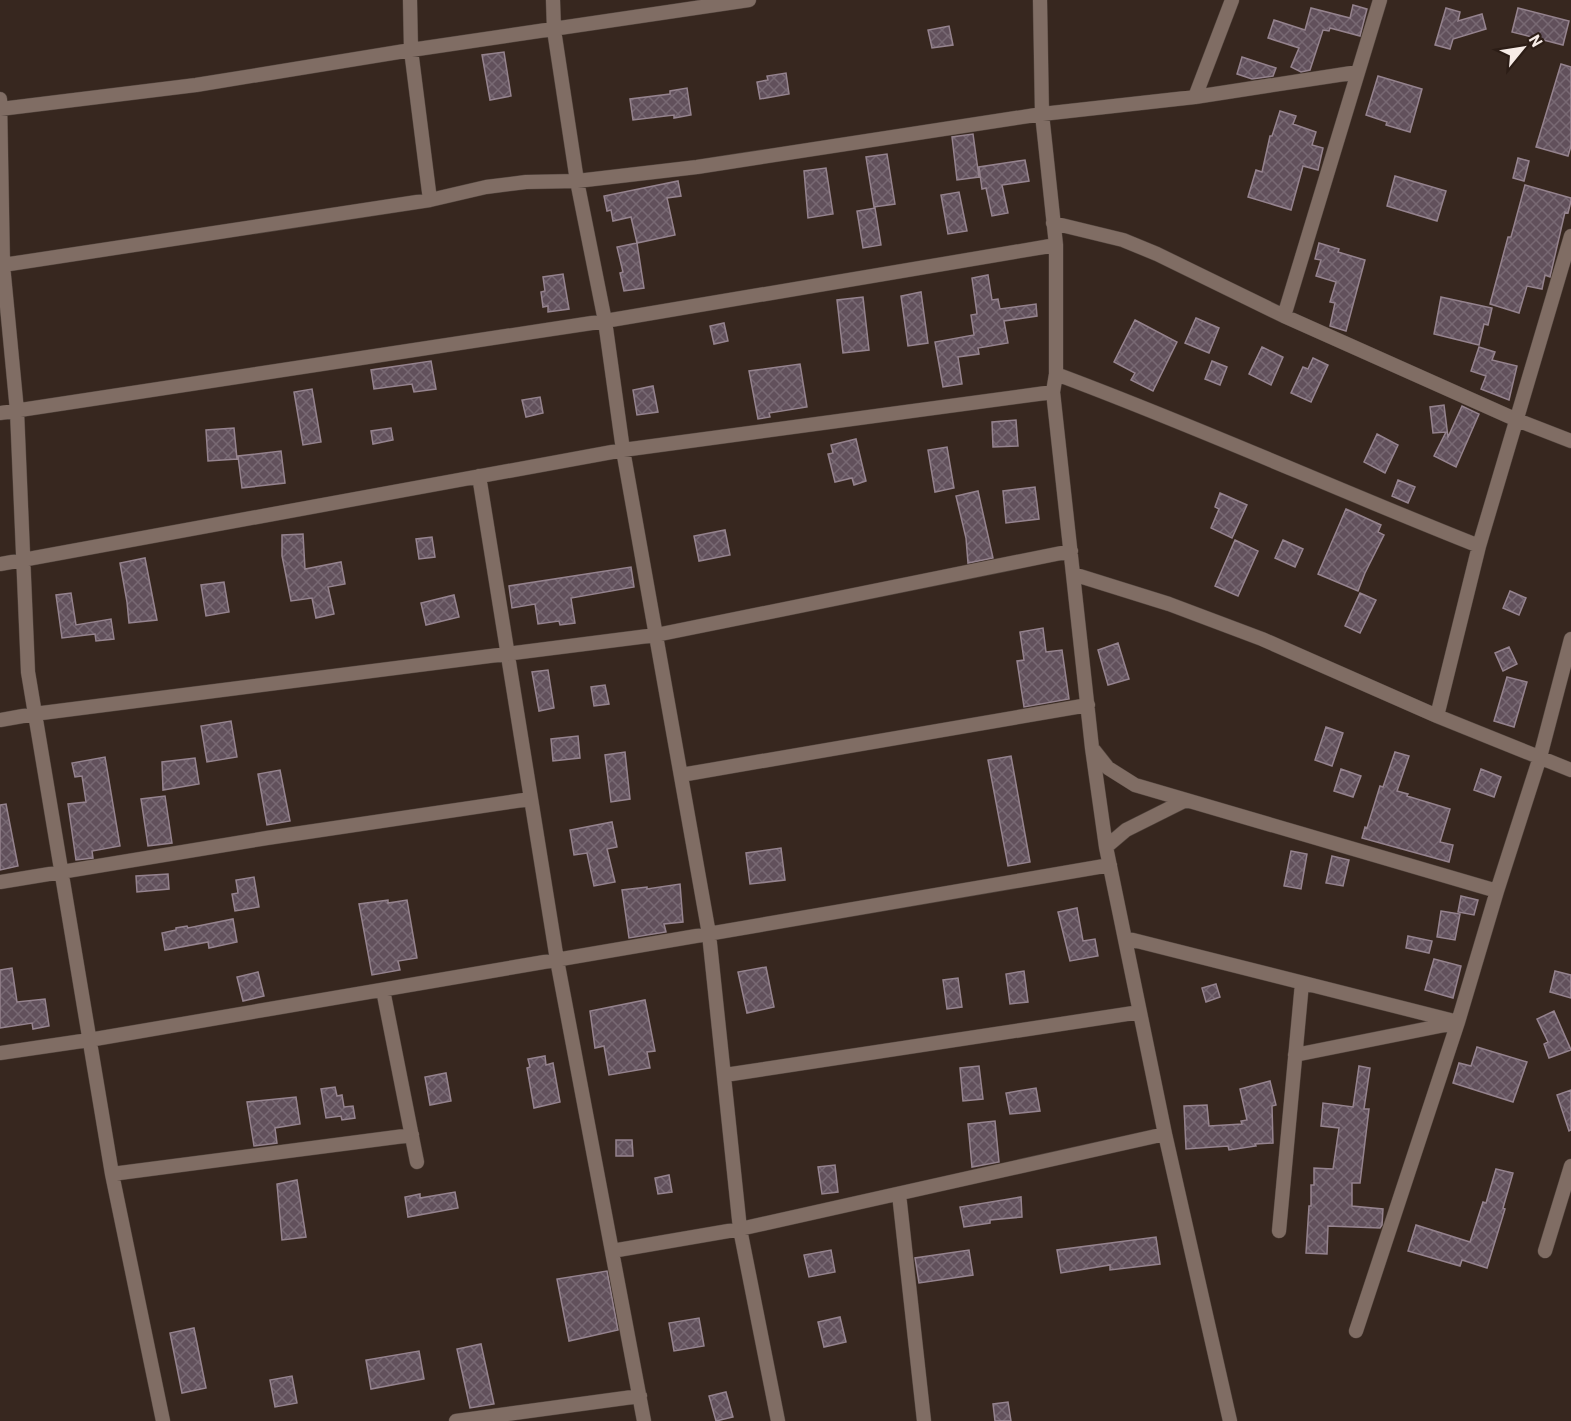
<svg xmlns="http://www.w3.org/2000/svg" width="1571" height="1421" font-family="Barlow,sans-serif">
<defs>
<pattern id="building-cross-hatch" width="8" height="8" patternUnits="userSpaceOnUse" patternTransform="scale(1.5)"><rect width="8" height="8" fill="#61505b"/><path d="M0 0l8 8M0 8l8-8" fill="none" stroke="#786973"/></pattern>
</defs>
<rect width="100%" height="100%" fill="#37271f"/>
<!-- building -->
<path fill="url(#building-cross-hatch)" stroke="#95838e" stroke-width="1.5" d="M1353,5L1367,9L1360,36L1330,28L1329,31L1323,30L1310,70L1301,72L1291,67L1299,48L1268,38L1274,20L1305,30L1311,8L1350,18Z
M1446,8L1460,12L1458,21L1482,14L1486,29L1453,39L1450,49L1435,45Z
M1518,8L1569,21L1563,45L1512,32Z
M949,26L953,45L932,48L928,30Z
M504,52L511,96L490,100L482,55Z
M1242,57L1276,68L1273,76L1252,79L1237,74Z
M1561,64L1571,67V146L1568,156L1536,147Z
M786,73L789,94L760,99L757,82L768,80L767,76Z
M1378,76L1422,89L1410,132L1386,125L1387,122L1366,115Z
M687,88L691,115L674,118V115L633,120L630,99L670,94V91Z
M1280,111L1296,116L1293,124L1316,132L1312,145L1323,148L1318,170L1303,166L1291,210L1248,197L1256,170L1262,172L1270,136H1272Z
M973,134L979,177L957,180L952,137Z
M887,154L895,204L874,207L866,157Z
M1518,158L1529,161L1524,181L1513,178Z
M1025,160L1029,181L1002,185L1008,213L992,216L986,188L982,189L979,167Z
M826,168L833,214L808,218L804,171Z
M1395,176L1446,191L1437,221L1387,206Z
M678,181L681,196L667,198L675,235L637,243L631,217L613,221L611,210L607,211L604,196Z
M1525,185L1571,198V201L1568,213L1565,212L1550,277L1545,275L1542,289L1527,286L1519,313L1490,304L1508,237H1511Z
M959,192L967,231L948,234L941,195Z
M875,208L881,245L863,248L857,211Z
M637,243L644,288L624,291L620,273L623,272L617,247Z
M1319,243L1339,249L1338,252L1365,260L1346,331L1330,326L1335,303L1330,302L1336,282L1316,276L1321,260L1315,259Z
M563,274L569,309L548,312V306L543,307L541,292L545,291L543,277Z
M988,275L992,300L998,299L1000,309L1036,304L1037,316L1004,321L1008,343L978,348L979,354L958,357L962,384L943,387L935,342L974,335L971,315L977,314L972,278Z
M921,292L928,343L908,346L901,296Z
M863,297L869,350L843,353L837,300Z
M1441,297L1492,308L1488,325L1484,324L1479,345L1434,334Z
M1196,318L1219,328L1209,353L1185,343Z
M1135,320L1177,342L1153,391L1131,380L1135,373L1114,362Z
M724,323L728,341L714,344L710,326Z
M1262,347L1283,357L1271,385L1249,374Z
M1479,347L1495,352L1492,360L1517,366L1509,400L1481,389L1486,376L1471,371Z
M1313,358L1328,365L1311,402L1291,393L1303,367L1308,369Z
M431,361L436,389L414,392L412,384L374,389L371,370Z
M1212,361L1227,367L1220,385L1205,379Z
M800,364L807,407L769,413L770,417L758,419L749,371Z
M653,386L658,412L637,415L633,390Z
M312,389L321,442L303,445L294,392Z
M540,397L543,413L526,417L522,400Z
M1444,405L1448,437L1462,406L1479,414L1456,467L1434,456L1446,432L1433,433L1430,407Z
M1016,420L1018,446L993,447L992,422Z
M234,428L237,459L208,461L206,430Z
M391,428L393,440L373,444L371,431Z
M1377,434L1398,445L1385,473L1364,462Z
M856,439L866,481L854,485L852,478L835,482L828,454L833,453L831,445Z
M947,447L954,488L935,492L928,450Z
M281,451L285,483L242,488L238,456Z
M1398,480L1415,487L1408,503L1392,496Z
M1035,487L1039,519L1006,523L1003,491Z
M978,491L993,558L968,563L966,538L956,496Z
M1220,493L1247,505L1232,538L1211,528L1219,509L1215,507Z
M1346,509L1381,525L1378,532L1384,535L1365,573L1358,591L1318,574Z
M725,530L730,555L699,561L694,536Z
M303,534L305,569L341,562L345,584L328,587L334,614L316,618L312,598L291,601L282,556V535Z
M432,537L435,557L419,559L416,539Z
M1235,540L1258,551L1238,596L1215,586Z
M1283,540L1303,549L1295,567L1275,558Z
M145,558L157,620L129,623L127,602L120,563Z
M631,567L634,587L571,598L575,623L560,625L559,621L538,624L535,604L512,608L509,586Z
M224,582L229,612L206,616L201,585Z
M1510,591L1526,598L1519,615L1503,608Z
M71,593L76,625L111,619L114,639L96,641L95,634L62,638L56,595Z
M1360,593L1376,600L1360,633L1345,626Z
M454,595L459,617L426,625L421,603Z
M1043,628L1046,652L1062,650L1069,699L1024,707L1017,661L1024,660L1020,632Z
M1118,643L1129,679L1108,685L1098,650Z
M1509,647L1517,664L1503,671L1495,653Z
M548,670L554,708L539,711L532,672Z
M1507,677L1527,682L1514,727L1494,721Z
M605,685L609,704L594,706L591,687Z
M231,721L237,757L207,762L201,726Z
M1326,727L1343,733L1332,766L1315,760Z
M578,736L580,758L553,761L551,739Z
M625,752L630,799L611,802L605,755Z
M1395,752L1409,756L1397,791L1408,794L1407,796L1450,809L1440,842L1453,845L1449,862L1362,838L1365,827L1367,828L1380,786L1383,787Z
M1011,756L1030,862L1008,866L988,760Z
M105,757L120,846L92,851L93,858L76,860L68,804L86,802L82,776L75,777L72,763Z
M195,758L199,784L163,790L162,762Z
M1341,769L1361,776L1353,797L1334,791Z
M1481,769L1501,777L1494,797L1474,790Z
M280,770L290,821L267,825L258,774Z
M165,796L172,843L148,846L141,799Z
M6,804L18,866L0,870V805Z
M612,822L617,847L607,849L615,882L594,886L587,853L574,855L570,830Z
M781,848L785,880L750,884L746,853Z
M1291,851L1307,854L1301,889L1284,886Z
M1332,856L1349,860L1343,886L1326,883Z
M168,874L169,889L137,892L136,876Z
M254,877L259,907L235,911L232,894L238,893L236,880Z
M680,884L683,922L664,924L666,932L629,938L622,890L647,887V889Z
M1461,896L1478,900L1474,915L1458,912Z
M388,900V903L407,900L417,958L398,961L400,970L372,975L359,904Z
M1077,908L1083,941L1095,939L1098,956L1070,961L1058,912Z
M1441,911L1460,914L1455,940L1437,937Z
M233,919L237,942L209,948L208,942L165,950L162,933L176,930V928L187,926L188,928Z
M1408,936L1432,941L1429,953L1406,948Z
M1434,959L1461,966L1453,998L1425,990Z
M766,967L774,1007L747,1013L738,972Z
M12,968L17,1002L45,999L49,1026L33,1029L32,1023L0,1028V970Z
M1024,971L1028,1002L1010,1004L1006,974Z
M1555,971L1571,975V998L1550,992Z
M258,972L264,996L243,1001L237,977Z
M958,978L962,1007L947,1009L943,980Z
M1216,984L1220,997L1206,1002L1202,988Z
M645,1000L655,1051L647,1052L650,1068L609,1075L604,1046L595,1048L590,1011Z
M1554,1011L1571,1050L1549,1058L1544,1044L1548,1042L1537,1019Z
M1477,1047L1527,1062L1513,1102L1453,1083L1459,1063L1471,1066Z
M545,1056L546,1065L553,1063L560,1102L534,1108L527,1068L530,1067L528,1059Z
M979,1066L983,1099L963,1101L960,1068Z
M1359,1066L1370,1068L1364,1109H1369L1360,1183H1352V1206L1383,1209L1382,1225L1380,1228L1328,1226L1327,1254L1306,1253L1309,1206H1311V1185H1314V1168L1333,1169L1339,1128L1321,1126L1323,1103L1353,1107Z
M446,1073L451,1101L430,1105L425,1077Z
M1270,1081L1276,1105L1272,1106L1273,1143L1255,1144L1256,1146L1229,1150L1228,1146L1186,1149L1184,1106L1207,1105L1209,1126L1242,1124L1241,1121L1247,1120L1240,1089Z
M335,1087L337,1096L342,1095L344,1107L353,1106L355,1118L342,1120L341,1116L326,1118L321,1089Z
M1036,1088L1040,1111L1010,1114L1006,1093Z
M1571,1090V1130L1569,1131L1557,1095Z
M296,1097L300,1124L275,1128L277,1143L254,1146L247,1102Z
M995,1121L999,1162L972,1167L968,1124Z
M616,1140H632L633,1156H616Z
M835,1165L838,1192L822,1194L818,1167Z
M1496,1169L1513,1173L1503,1208L1505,1209L1487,1268L1462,1260L1460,1266L1408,1251L1416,1225L1470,1242L1483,1202L1486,1203Z
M669,1175L672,1192L658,1194L655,1178Z
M297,1180L306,1237L282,1240L277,1184Z
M455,1192L458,1208L408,1217L405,1197L420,1194V1198Z
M1021,1197L1022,1217L990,1220V1223L964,1227L960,1207Z
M1156,1237L1160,1264L1110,1270V1265L1061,1273L1057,1250Z
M831,1250L835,1272L809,1277L804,1255Z
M969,1250L973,1275L919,1283L915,1258Z
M607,1271L618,1330L569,1341L557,1279Z
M840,1317L846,1342L824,1347L818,1322Z
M699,1318L704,1346L674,1351L669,1323Z
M194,1328L206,1388L182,1393L170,1333Z
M481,1344L494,1404L470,1408L457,1349Z
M419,1351L424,1379L371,1389L366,1360Z
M292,1376L297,1403L275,1407L270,1380Z
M726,1392L733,1417L716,1421L709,1396Z
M1008,1402L1011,1421H995L993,1404Z"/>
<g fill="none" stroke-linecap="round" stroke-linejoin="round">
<defs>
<path id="minor" d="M410,0L411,50L430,200
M553,0L554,30L577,181L605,321L623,450L709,934L740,1229L778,1421
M1040,0L1042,114L1056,245V374L1053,392L1092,748L1106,847L1165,1134L1230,1421
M1195,97L1232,0
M0,99L3,265L17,411L28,672L112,1174L163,1421
M0,109L196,85L411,50L749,0
M1053,223L1123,240L1157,254L1284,316L1517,420L1571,441
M3,265L430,200L486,187L526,182L577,181L697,167L1042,114L1195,97L1358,72
M1284,316L1380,0
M1056,374C1199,427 1337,490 1479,546
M0,413L605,321L1056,245
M479,476L557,960L644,1421
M0,564L623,450L1053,392
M1073,574L1169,604L1262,639L1437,716L1571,770
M1437,716L1479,546L1571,236
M0,720L34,714L656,635L1071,551
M1093,749L1108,768L1135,785L1497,891
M681,775L1088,705
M1106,847L1126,830L1186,800
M0,882L267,838L530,799
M1125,938L1458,1022
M383,990L417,1162
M0,1053L89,1040L1110,865
M1295,1055L1455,1023
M725,1075L1140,1012
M112,1174L412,1135
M899,1194L924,1421
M1279,1231L1302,983
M612,1251L740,1229L1165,1134
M1545,1251L1571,1166
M1356,1331L1458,1022L1497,891L1540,757L1571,639
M456,1421L640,1396"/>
</defs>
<!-- minor casing -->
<use href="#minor" stroke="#52453e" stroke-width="15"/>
<!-- minor -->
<use href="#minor" stroke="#806d64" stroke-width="14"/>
</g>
<!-- north arrow -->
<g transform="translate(1523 48) rotate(60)" stroke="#2c1d16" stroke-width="4.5" paint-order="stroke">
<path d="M0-4.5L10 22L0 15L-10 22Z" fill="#f6ebe6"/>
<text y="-9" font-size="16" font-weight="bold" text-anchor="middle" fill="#f6ebe6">N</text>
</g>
</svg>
